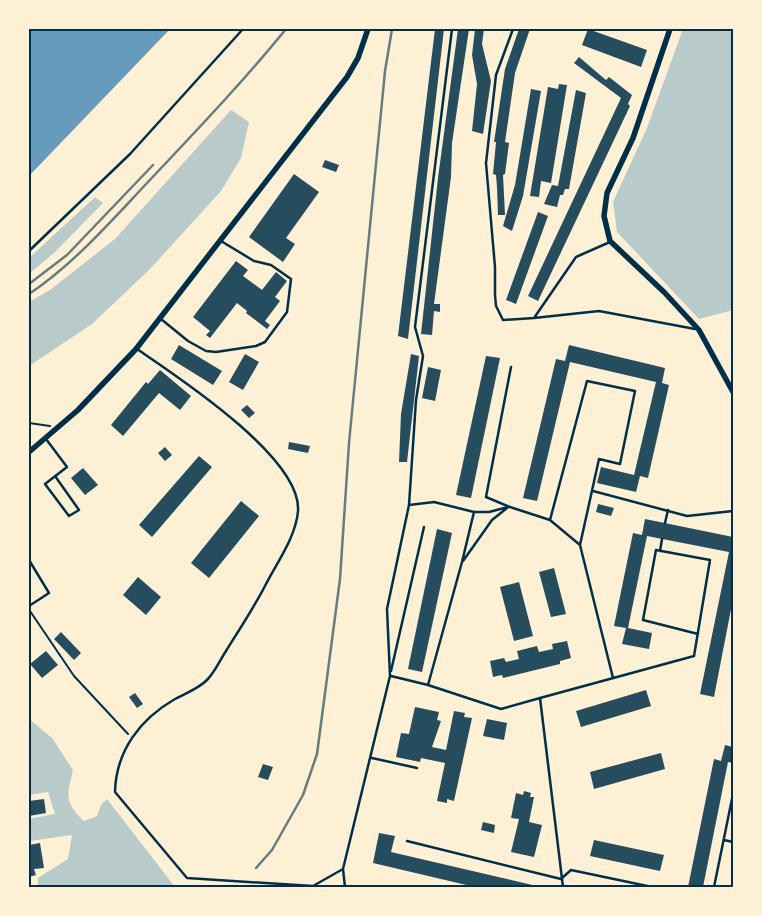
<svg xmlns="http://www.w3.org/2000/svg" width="762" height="916" font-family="Manrope,sans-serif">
<rect width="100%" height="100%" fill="#fdf0d5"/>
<!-- green -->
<path fill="#b9caca" d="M683,29H733V310L699,319L617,232L613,202L647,128Z
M231,110L249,122L241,158L221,191L150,269L92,324L29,366V302L50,290L115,239Z
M95,197L103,203L55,252L29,274V258Z
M29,719L52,738L73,770C67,794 64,803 84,821L97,816L101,805L107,799L175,887H38V878L68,859L72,835L29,841V819L55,814L48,792L29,795Z"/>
<!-- water -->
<path fill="#669bbc" d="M29,29H170L29,176Z"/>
<!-- building -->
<path fill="#264d5e" d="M435,29H444L408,339L398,336Z
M458,29H469L452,143L451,177L434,304H440V312L434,311L432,335L421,334L438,178Z
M475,29H484L482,44L491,81L483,134L472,131L477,84L472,55Z
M519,29H530L515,73L505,142L509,143L505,174L503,175L505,215H498L497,187L496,175L493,174L496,142H494L505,69Z
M588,29L647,50L641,67L582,45Z
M579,57L606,80L609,77L632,95L628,104L630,106L538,301L528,296L621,98L574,63Z
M559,84L567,85L551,183L541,181L539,197L530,196L548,87L558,89Z
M531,89L541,91L523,196L512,231L503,226L515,185Z
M576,90L586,93L569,189H565L563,195H560L557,207L544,204L552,185L558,186Z
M325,160L339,165L336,172L322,167Z
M294,174L319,192L286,238L295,244L283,262L249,237Z
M538,212L548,216L516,304L506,300Z
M236,261L248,270L243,276L262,290L276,272L287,281L275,297L280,301L265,321L270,325L267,329L246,313L247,311L237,303L210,338L206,335L210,331L193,317Z
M179,345L222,371L213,385L171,359Z
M569,345L665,368L662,383L669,385L648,478L640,476L636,492L597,483L601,467L634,475L656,382L570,362L537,501L523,498L556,359L565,361Z
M245,354L259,362L243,390L229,382Z
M411,354L419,356L407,462H399L401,414Z
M486,356L500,358L471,498L456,495Z
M428,367L441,370L435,401L422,398Z
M160,370L191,396L180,410L159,393L123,436L111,425L146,382L148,384Z
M247,405L255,413L249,418L241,410Z
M289,442L310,446L308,453L288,449Z
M165,447L172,455L165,461L158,453Z
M199,456L212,467L152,537L139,525Z
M83,468L98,485L85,495L71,478Z
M241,501L259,516L209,578L191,563Z
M598,504L614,508L611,516L596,512Z
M645,519L733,537V599L714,697L700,694L729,552L647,536L628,628L652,633L649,649L622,644L626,628L614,626L633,533L642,535Z
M437,529L452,533L422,672L408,669Z
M554,568L566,614L551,617L539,572Z
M138,577L161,597L146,615L123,595Z
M519,582L533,636L514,641L500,587Z
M61,632L81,653L74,660L54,639Z
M567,641L571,658L560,661V664L503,678L502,675L493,677L490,661L504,658L506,662L519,659L517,651L537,646L539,652L553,649L552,644Z
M46,651L58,665L42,678L30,664Z
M646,690L651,706L581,727L576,711Z
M135,693L143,704L137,708L129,697Z
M415,707L439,712L437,720L441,721L432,747L446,750L454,711L465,713L464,717L472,718L454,801L447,799V803L437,801L445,763L421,758L420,762L396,757L401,733L409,734Z
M487,719L507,723L504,740L483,736Z
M725,745L733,747V763L728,762L703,887H688L714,759L721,761Z
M661,753L665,769L594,789L590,772Z
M263,764L273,767L268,780L258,777Z
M524,791L531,793L530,797H534L529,822L542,825L534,857L511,852L519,819L511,818L516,793L523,795Z
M44,799L46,813L29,816V801Z
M483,822L495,825L494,833L481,830Z
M379,833L395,836L391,852L541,887H475L373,863Z
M594,840L664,855L660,871L590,856Z
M40,843L44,868L34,869L36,875L29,877V845Z"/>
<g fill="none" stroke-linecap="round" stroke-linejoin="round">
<!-- path -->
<path stroke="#003049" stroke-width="2" d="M29,423L50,426
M30,611L74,676L128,734"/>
<!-- service -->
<path stroke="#003049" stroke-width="2.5" d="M513,29L496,75L486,163L495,267V295L496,306L503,320L534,318L576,257L610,242
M29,251L130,154L243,29
M534,318L599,311L695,329
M161,319L188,341L206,351L216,352L256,346L265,342L287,312L291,279L271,265L254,261L221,241
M137,349C178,377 302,458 298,511C296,537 276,564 265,586C253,609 239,630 226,651C220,660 215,672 207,680C198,689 186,693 175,699C140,719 116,751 115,792L187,878L313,886L343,869
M511,367L486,497L510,507L550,520L580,545L613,678
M46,439L67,467L45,484L69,516L79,510L55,476
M593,491L687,516L733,511
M409,505L434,502L474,512H489L508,507
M550,520L587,381L635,391L620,464L599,459L580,545
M665,523L668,510
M660,551L662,539
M29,560L49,593L29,606
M463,561L492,520L507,508
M391,671L424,527
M391,676L428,685L501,709L540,698L563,887
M428,685L462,562L474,512
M540,698L694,656L710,560L656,550L643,620L698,634
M372,758L417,768
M724,840L733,842
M407,841L561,879L571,870L652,887
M345,887L343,869L390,676L387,609L409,505L416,400L423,356L415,327L452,29
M714,887L733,794"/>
<!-- tertiary -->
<path stroke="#003049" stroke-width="5.5" d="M670,29L633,138L607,193L604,216L610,241L664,292L699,330L733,392
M29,452L78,410L136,349L347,77L358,58L368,29"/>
<!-- rail -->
<path stroke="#657d81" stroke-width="2.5" d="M29,284L67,255L153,165
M29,294C74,264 111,221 148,182C195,132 243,82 286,29
M256,868L272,850L303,795L317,754L340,579L349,443L385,71L392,29"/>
</g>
<!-- border -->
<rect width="762" height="916" fill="none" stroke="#fdf0d5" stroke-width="60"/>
<rect x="30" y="30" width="702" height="856" fill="none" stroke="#003049" stroke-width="2"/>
</svg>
